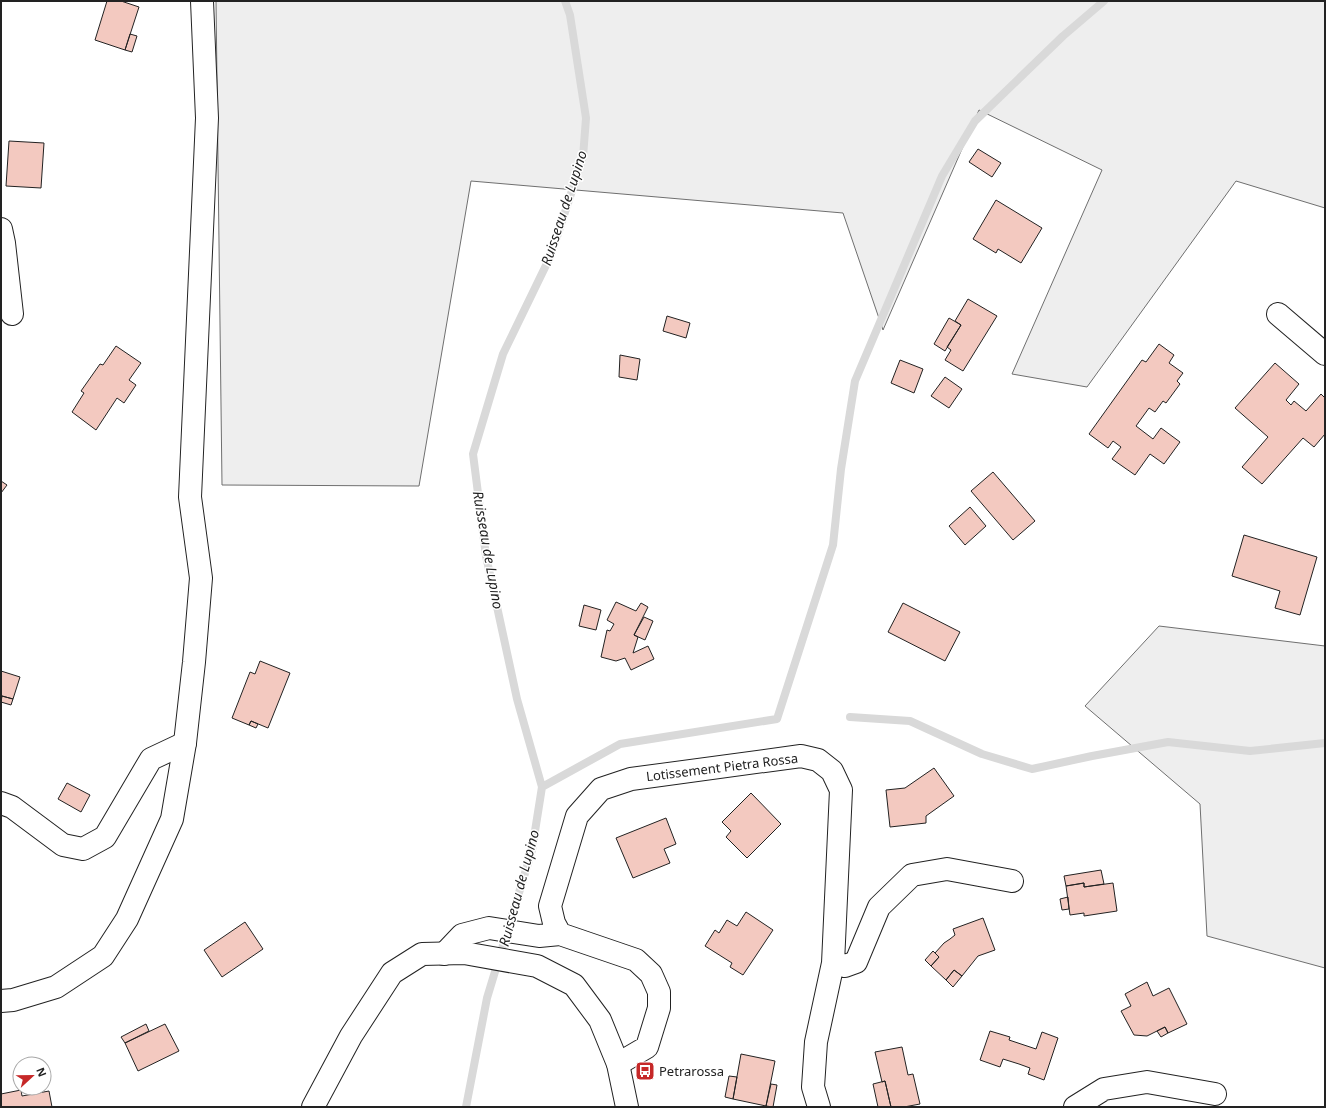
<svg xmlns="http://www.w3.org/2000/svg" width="1326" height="1108" font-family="'Noto Sans',sans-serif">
<rect width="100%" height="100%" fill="#fff"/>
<!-- green -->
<path fill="#eee" stroke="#6f6f6f" d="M216,1H1325V208L1236,181L1087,387L1012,374L1102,170L979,110L883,330L843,213L471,181L419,486L222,485Z
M1159,626L1325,646V968L1207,936L1200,804L1085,706Z"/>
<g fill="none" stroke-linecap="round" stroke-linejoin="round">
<!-- stream -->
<path stroke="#d9d9d9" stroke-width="8" d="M850,717L910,721L982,754L1032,769L1092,756L1168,742L1250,751L1325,743
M542,787L620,744L777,719L833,545L841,469L855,381L942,176L975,121L1063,36L1104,1
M466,1107L487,998L532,850L542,787L517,699L486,556L473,454L503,354L551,255L583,157L586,118L570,15L565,1"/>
</g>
<!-- building -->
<path fill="#f3c9c0" stroke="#222" d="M107,1H121L139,7L125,50L95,40Z
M130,34L137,36L132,52L125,50Z
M9,141L44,143L41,188L6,186Z
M978,149L1001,163L992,177L969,162Z
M996,200L1042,228L1021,263L998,249L996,253L973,239Z
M968,299L997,316L963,371L945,360L951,350L947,347L961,325L955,321Z
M667,316L690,323L686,338L663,331Z
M949,318L961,325L945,351L934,344Z
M1159,344L1174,355L1169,363L1183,373L1177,381L1180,384L1166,403L1163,401L1155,412L1149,408L1136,426L1153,439L1161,428L1180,442L1164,464L1150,454L1135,475L1112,459L1121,447L1113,441L1108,448L1089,434L1142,360L1146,362Z
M116,346L141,363L129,380L136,385L124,403L117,398L96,430L72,412L84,393L81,391L100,364L103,365Z
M620,355L640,359L637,380L619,377Z
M900,360L923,369L914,393L891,383Z
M1275,363L1299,384L1286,400L1291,405L1294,401L1306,411L1321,394L1325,398V434L1314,447L1303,438L1262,484L1242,467L1268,437L1235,408Z
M945,377L962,389L949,408L931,396Z
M993,472L1035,521L1013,540L971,491Z
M1,481L7,485L1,493Z
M970,507L986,526L965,545L949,526Z
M1244,535L1317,557L1300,615L1275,608L1280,591L1232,576Z
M616,602L636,611L641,603L648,607L634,635L638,637L633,653L648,646L654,659L631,670L625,658L616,661L601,657L607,630L610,631L614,624L607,620Z
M903,603L960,632L945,661L888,632Z
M584,605L601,610L596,630L579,626Z
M644,617L653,621L645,640L634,635Z
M260,661L290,673L268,728L251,721L249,725L232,718L250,672L255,674Z
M1,671L20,677L13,699L2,696L1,698Z
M2,696L13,699L11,705L1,702Z
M251,721L258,724L256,728L249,725Z
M934,768L954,796L926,816V823L890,827L886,790L905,788Z
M67,783L90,795L81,812L58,799Z
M751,793L781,824L747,858L726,837L731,831L722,822Z
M666,818L676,844L664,849L670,863L633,878L616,838Z
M1101,870L1104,884L1084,887V883L1066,886L1064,876Z
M1084,883V887L1113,883L1117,911L1084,916V913L1070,915L1066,886Z
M1068,897L1069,909L1062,910L1060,899Z
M746,912L773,930L743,975L730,967L732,963L705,946L715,930L719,933L727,920L737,926Z
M983,918L995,950L978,956L962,976L954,970L946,980L931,966L939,957L935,953L944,943L950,939L955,935L953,929Z
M245,922L263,949L222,977L204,950Z
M933,951L939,957L931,966L925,960Z
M954,970L962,976L953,987L946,980Z
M1147,982L1153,996L1169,988L1187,1024L1168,1033L1165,1027L1147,1036L1134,1035L1121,1011L1131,1006L1125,994Z
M146,1024L149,1031L125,1043L121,1037Z
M165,1024L179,1051L138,1071L125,1043Z
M1165,1027L1168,1033L1161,1037L1157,1031Z
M990,1031L1010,1037L1009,1040L1036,1049L1042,1032L1058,1038L1044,1080L1028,1074L1030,1068L1019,1064L1003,1059L1000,1067L980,1060Z
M902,1047L908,1075L913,1074L920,1104L904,1107H891L885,1081L882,1082L875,1052Z
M741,1054L775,1061L766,1106L733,1099Z
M729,1076L737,1077L733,1099L725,1097Z
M885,1081L891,1107H878L873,1084Z
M771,1084L777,1085L773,1107L766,1106Z
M21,1090L22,1096L49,1091L52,1107H1V1094Z"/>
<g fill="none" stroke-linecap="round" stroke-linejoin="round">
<defs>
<path id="street" d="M1,229L4,243L12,314
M1278,314L1325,354
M1,803L12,807L63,845L83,849L105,837L151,759L185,743
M444,954L462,935L489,928L539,936L560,934
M833,963L845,966L856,962L879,907L912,875L947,869L1012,881
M618,1064L647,1047L659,1008V992L651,974L636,960L560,934L554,923L550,906L577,816L601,789L631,779L801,756L818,760L832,771L841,790L833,963L816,1042L813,1087L819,1107
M1075,1107L1104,1089L1147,1082L1215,1094"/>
<path id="secondary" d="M1,1001L13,1000L56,987L103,956L127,919L172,819L185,743L194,662L201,578L190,497L207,118L202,1
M313,1107L351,1036L392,973L422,954L464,953L537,966L574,985L600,1020L618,1064L627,1107"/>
</defs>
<!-- street casing -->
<use href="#street" stroke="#222" stroke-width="24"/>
<!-- secondary casing -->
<use href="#secondary" stroke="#222" stroke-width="24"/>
<!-- street -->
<use href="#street" stroke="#fff" stroke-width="22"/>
<!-- secondary -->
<use href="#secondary" stroke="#fff" stroke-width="22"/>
</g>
<!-- icons -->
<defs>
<symbol id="bus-square" viewBox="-11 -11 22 22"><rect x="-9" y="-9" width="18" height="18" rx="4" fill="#c62828" stroke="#fff"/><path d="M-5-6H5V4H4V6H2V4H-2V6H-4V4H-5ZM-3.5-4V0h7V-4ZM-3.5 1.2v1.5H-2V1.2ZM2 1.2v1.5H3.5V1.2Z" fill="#fff"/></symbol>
</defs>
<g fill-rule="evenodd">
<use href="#bus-square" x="634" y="1060" width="22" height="22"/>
</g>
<g text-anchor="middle" stroke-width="3" stroke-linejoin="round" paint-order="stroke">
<!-- street labels -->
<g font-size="13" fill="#222" stroke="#fff">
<text transform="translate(722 767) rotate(-7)" y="5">Lotissement Pietra Rossa</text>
</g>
<!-- poi labels -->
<g font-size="13" fill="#222" stroke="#fff" text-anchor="start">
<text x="659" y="1076">Petrarossa</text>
</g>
<!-- water labels -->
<g font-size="14" font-style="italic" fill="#222" stroke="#fff">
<text transform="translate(564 208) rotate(-72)" y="5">Ruisseau de Lupino</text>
<text transform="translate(488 550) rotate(80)" y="5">Ruisseau de Lupino</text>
<text transform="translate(519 888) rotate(-75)" y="5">Ruisseau de Lupino</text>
</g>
</g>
<!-- border -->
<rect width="1326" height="1108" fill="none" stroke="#222222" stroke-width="4"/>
<!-- north arrow -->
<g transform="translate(32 1076) rotate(68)"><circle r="19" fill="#ffffff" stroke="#a7a7a7"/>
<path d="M0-3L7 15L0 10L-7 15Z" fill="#c62828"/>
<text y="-6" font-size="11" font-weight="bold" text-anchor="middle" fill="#222222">N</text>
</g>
</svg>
